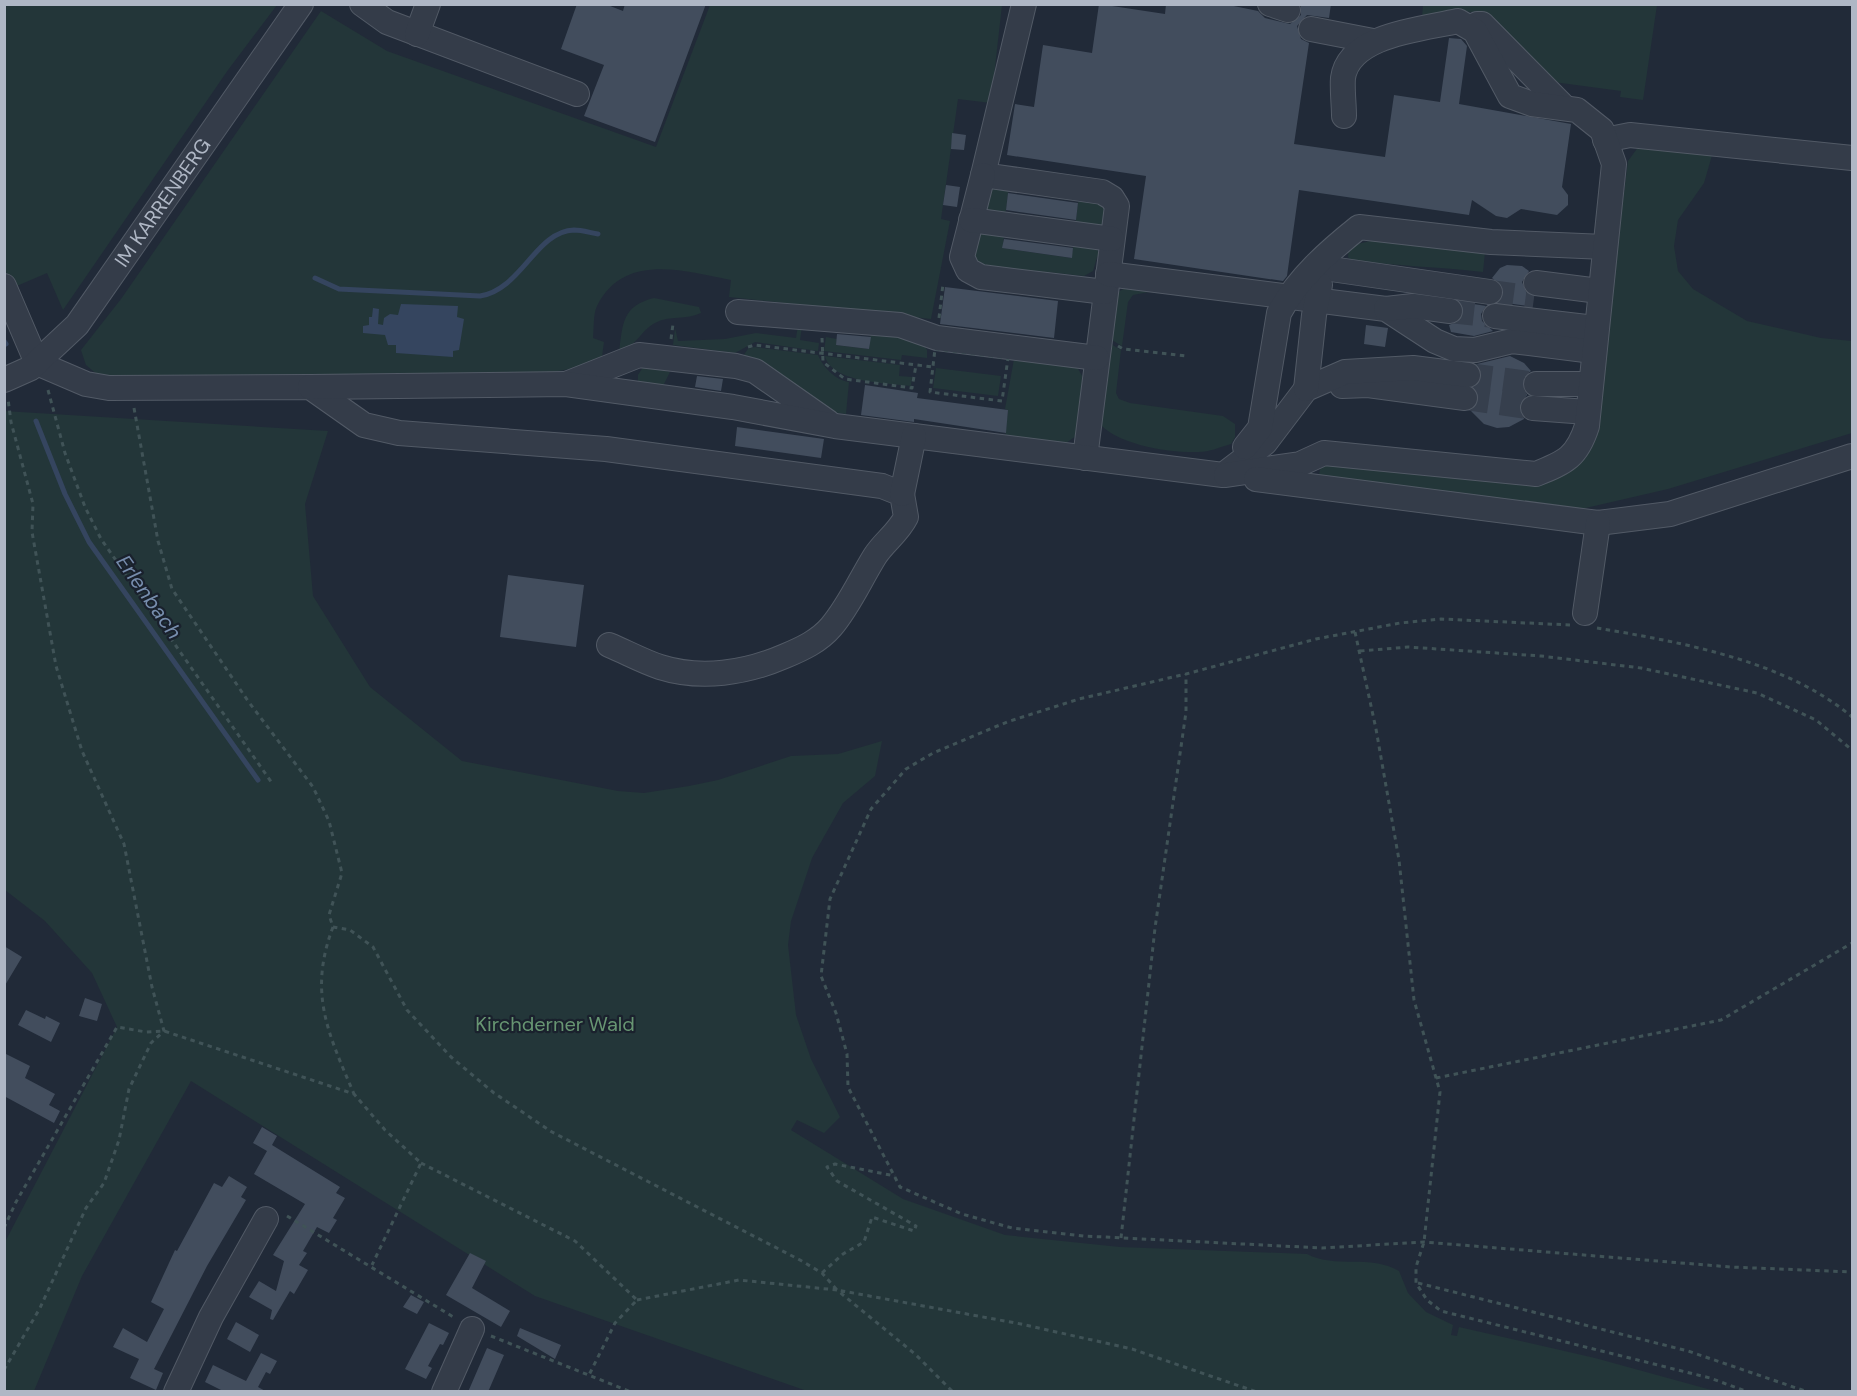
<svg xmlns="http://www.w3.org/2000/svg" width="1857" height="1396" font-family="'DM Sans',sans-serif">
<rect width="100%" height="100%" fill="#212a38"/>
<!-- green -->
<path fill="#233639" d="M5,5H277L228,70L63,310L47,273L12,288L5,269Z
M710,5H1002L991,103L958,99L941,219L950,221L931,319L729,297L731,280C684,271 624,252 597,306C593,314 594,329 593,338L604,342L602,357L581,367L530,376H99L86,365L81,350L121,299L321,11L387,51L656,147Z
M1423,5H1657L1643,100L1620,97L1621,91L1546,81L1489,21L1472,12L1458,11L1422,17Z
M1639,146L1713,152L1704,183L1678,220L1674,246L1678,271L1693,289L1747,321L1821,338L1852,341V433L1668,489L1577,510L1319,475L1321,465L1326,461L1517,480L1593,440L1628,161Z
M1009,187L1005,217L985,212L987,189Z
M1079,196L1108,206L1105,224L1101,227L1075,226Z
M983,231L1004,234L1003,248L1071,258L1074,243L1097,249L1100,256L1097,257L1093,271L1084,276L1048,272V276L984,268L972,258L974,237Z
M1379,239L1485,252L1483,272C1439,267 1395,266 1351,260L1348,257L1349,246Z
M1151,282L1149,292L1133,295L1128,302L1122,346L1110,339L1118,292L1127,287Z
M654,298L699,307L701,313C687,320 669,315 655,323C640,331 640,343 619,352C623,323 622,306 654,298Z
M798,325L802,326L800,340L819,343L818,351L755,342L735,353L673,345L675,328L678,341L725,339L756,333L796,338Z
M871,330L921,341L927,350V358L902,355L901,360L824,351L826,337L837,339L836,345L869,349Z
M1109,343L1121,350L1116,393L1119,399L1130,403L1223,416L1235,424V437L1231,444C1220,447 1210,452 1198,452C1171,453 1113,445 1097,420Z
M755,347L818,355C823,367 835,380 849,382L846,414L832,412L743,356L748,349Z
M825,356L900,365L899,376L912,377L911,386C888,383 831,383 825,356Z
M1014,359L1077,367L1085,381L1076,436L1063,445L1005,439L1008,410L1005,409Z
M643,367H666V371L670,372L662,388L638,382V375Z
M936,368L1001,376L998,396L933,388Z
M4,411L328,431L305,504L313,596L370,687L462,761L618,791L644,793L689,786L718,780L791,756L838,754L882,741L875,776L843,803L812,858L791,921L788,945L796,1015L811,1059L840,1117L824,1133L797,1120L791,1130L903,1199L1005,1235L1120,1247L1307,1254C1335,1269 1371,1254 1399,1271L1408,1293L1426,1312L1453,1325L1451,1335L1457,1336L1459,1327L1595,1358L1715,1391H807L535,1296L191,1081L82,1276L34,1391H5V1242L117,1027L92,973L45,921L5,890Z"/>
<!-- water -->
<path fill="#35455f" d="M401,304L458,306L457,317L464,319L459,350L453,351V357L396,353V345H388L385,335L363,333V326L369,325V317H372L373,308L379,309L378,324L383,325L384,318L390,314L398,315Z"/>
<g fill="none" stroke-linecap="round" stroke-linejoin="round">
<!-- stream -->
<path stroke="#35455f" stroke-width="5" d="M315,278L339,289L480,296C521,290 536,231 574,230C582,230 591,233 598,234
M4,341L6,344
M36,421L65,494L89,542L258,780"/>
</g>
<!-- building -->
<path fill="#424d5d" d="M577,4H605L623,11L625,4H706L655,142L584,116L604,65L561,49Z
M1099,4L1165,14L1166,4H1224L1258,11L1265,18L1290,24L1301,15V4H1331L1329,18L1307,15L1297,26L1301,39L1309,43L1294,144L1385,157L1394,95L1440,102L1449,38L1461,39L1467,46L1459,104L1571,124L1562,187L1568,195V205L1557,215L1521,209L1507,218L1496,216L1472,200L1469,215L1299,190L1287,276L1283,281L1134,259L1146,176L1007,155L1015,104L1034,107L1043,45L1092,53Z
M952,133L966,135L964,150L951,149Z
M946,185L960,187L957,207L943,205Z
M1008,193L1078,203L1076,220L1006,210Z
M1004,239L1073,248L1072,258L1002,248Z
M1507,265L1522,266L1529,271L1522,282L1527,294L1534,297L1528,306L1499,302L1504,295L1503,287L1492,278L1500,268Z
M945,287L1058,301L1054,338L940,324Z
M1461,302L1486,306L1481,314L1482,321L1493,331L1474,336L1451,332L1449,325L1461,320L1464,313Z
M1366,325L1388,328L1385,347L1364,344Z
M837,334L871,337L869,349L836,345Z
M1510,356L1524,363L1531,371L1524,376L1522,383L1527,395L1519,406L1524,419L1509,427L1497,428L1484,424L1471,411L1479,400L1474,388L1482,376L1477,364Z
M697,376L723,379L721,391L695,387Z
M865,385L918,393L917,398L1008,410L1006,433L914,419V422L861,415Z
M737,427L824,439L821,458L735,446Z
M508,575L584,585L576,647L500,637Z
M4,946L22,957L4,987Z
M85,998L102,1004L97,1021L79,1016Z
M26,1010L45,1019L46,1016L60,1023L51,1042L18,1025Z
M4,1053L30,1066L25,1078L55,1094L49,1105L60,1111L54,1123L4,1096Z
M262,1127L277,1136L272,1145L340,1187L336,1193L345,1198L333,1218L337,1220L329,1233L317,1227L303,1251L307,1253L299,1265L308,1270L294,1294L290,1291L273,1320L270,1319L272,1310L249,1297L259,1281L276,1291L284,1261L273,1255L305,1204L254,1174L267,1151L253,1143Z
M229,1176L247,1187L241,1197L246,1200L207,1266L154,1369L163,1373L156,1390L130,1378L139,1359L113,1347L123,1328L147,1342L164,1309L151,1302L175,1250L177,1251L214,1183L222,1187Z
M470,1253L486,1261L472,1288L510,1311L501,1327L446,1295Z
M411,1295L424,1302L417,1314L403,1307Z
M236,1322L259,1335L250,1352L227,1339Z
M429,1323L449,1333L443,1345L440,1344L428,1366L432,1368L426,1379L405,1369Z
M520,1328L561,1345L555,1359L517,1336Z
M487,1348L504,1355L488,1392H468Z
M261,1353L277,1361L270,1374L266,1372L258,1387L267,1392H225L205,1382L213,1365L246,1381Z"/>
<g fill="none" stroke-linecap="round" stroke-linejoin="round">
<!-- minor-tunnel -->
<path stroke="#363f4d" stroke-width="24" stroke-dasharray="24 12" stroke-linecap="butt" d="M1490,292L1534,298
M1450,311L1495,316
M1468,375L1536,384
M1465,398L1533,408"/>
<defs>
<g id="minor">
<path d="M362,4L387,22L577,94"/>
<path d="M1024,4L983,175L1102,192L1112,198L1117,206L1085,458"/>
<path d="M1270,4L1288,10"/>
<path d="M1477,24H1482L1565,108"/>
<path d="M1311,29L1373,41"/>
<path d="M417,34L428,4"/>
<path d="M1605,140L1630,135L1852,158"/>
<path d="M983,175L962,257L968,270L981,277L1105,292"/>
<path d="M971,220L1112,239"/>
<path d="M1324,268L1490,292"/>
<path d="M1108,274L1386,309L1435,341L1454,349L1475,350L1512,341L1593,351"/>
<path d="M1536,283L1599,291"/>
<path d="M4,286L37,363L86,384L109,388L310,387L364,425L399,433L606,449L882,486L902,494L906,517C898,533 884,542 875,556C860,580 849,606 831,627C819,641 802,649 785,656C746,673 701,680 660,667C642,661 626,652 609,645"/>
<path d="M1386,309L1413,306L1450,311"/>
<path d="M738,312L900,325L937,338L1097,358"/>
<path d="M1495,316L1595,328"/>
<path id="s1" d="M4,380L31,368L77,325L301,4"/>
<path d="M566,384L639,355L736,366L755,371L828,422"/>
<path d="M1536,384H1590"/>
<path d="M1342,386L1368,385L1465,398"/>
<path d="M310,387L566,384L733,407L835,426L1223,475L1265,443L1306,389L1345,372L1413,368L1468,375"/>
<path d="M1306,389L1314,315L1320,285"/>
<path d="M1533,408L1587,412"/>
<path d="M1245,447L1260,428L1279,313C1298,278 1329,251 1359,227L1491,242L1605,247"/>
<path d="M1226,475L1300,464L1324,453L1536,474C1566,462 1577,457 1587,426L1614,164L1602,130L1577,110L1532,104L1510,96L1475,31L1458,21C1424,29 1349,34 1343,78C1342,90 1344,104 1344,116"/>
<path d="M1256,479L1598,523L1670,514L1852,456"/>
<path d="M902,494L914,436"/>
<path d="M1585,613L1598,523"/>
<path d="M176,1392L211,1317L266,1219"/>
<path d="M444,1392L472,1329"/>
</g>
</defs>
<!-- minor casing -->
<use href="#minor" stroke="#525a66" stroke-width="26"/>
<!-- path -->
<path stroke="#405357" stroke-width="3" stroke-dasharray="4.5 4.5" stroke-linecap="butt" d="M939,318L943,284
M822,338L823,362L845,379L912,388L916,365
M671,339L673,324
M1118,346L1123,349L1186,356
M748,347L755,345L933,367
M935,349L1008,358L1002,401L930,392Z
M48,390L65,453L85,507L101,539L272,783
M134,408L158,541L172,589L248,701L313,787L329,821L342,873L329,915L333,927L350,930L373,947L407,1010L451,1057L494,1093L552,1132L800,1260L822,1273L837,1290L1021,1324L1132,1349L1257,1392
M1570,625L1441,619L1400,623L1316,639L1186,674L1079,699L1007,722L933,753L906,769L871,809L830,899L821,976L836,1013L847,1054L848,1087L900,1187L962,1214L1012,1228L1084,1236L1322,1248L1424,1242L1731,1267L1852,1272
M1597,628C1680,642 1787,661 1852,717
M1355,632L1376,729L1399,860L1414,1000L1440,1092L1424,1242L1416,1267V1283L1427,1300L1441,1311L1710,1378L1748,1392
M1360,651L1408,647L1541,656L1641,668L1757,693L1816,720L1852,750
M333,927C308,993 328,1033 354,1094
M1436,1078L1721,1020L1852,943
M421,1163L575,1241L637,1300L615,1323L589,1375
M287,1216L455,1318
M4,1228L16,1202L117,1027L146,1032L164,1031L354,1094L385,1130L421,1163L372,1265
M1121,1238L1155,928L1186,712V674
M822,1273L843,1254L864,1242L872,1217L914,1231L916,1226L837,1181L827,1167L835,1164L895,1176
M1418,1283L1688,1351L1808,1392
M637,1300L739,1280L837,1290L915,1354L953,1392
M491,1336L631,1392
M4,1370L40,1308L86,1208L104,1183L119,1140L129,1089L151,1043L164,1031L152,987L124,844L82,751L56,666L32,532L33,504L11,422L8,399"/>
<!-- minor -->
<use href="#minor" stroke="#343c49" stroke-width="24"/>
</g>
<g text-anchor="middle" stroke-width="4.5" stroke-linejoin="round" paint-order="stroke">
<!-- street labels -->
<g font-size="20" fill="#afb7c5" stroke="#1a212d">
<text dy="7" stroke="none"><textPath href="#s1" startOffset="242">IM KARRENBERG</textPath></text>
</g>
<!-- park labels -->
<g font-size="20" fill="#679572" stroke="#1a212d">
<text x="555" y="1031">Kirchderner Wald</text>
</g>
<!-- water labels -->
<g font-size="21" font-style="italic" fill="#778dad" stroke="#1a212d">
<text transform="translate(149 597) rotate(55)" y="7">Erlenbach</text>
</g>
</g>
<!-- border -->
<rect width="1857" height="1396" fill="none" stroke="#afb7c5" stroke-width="12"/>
</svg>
